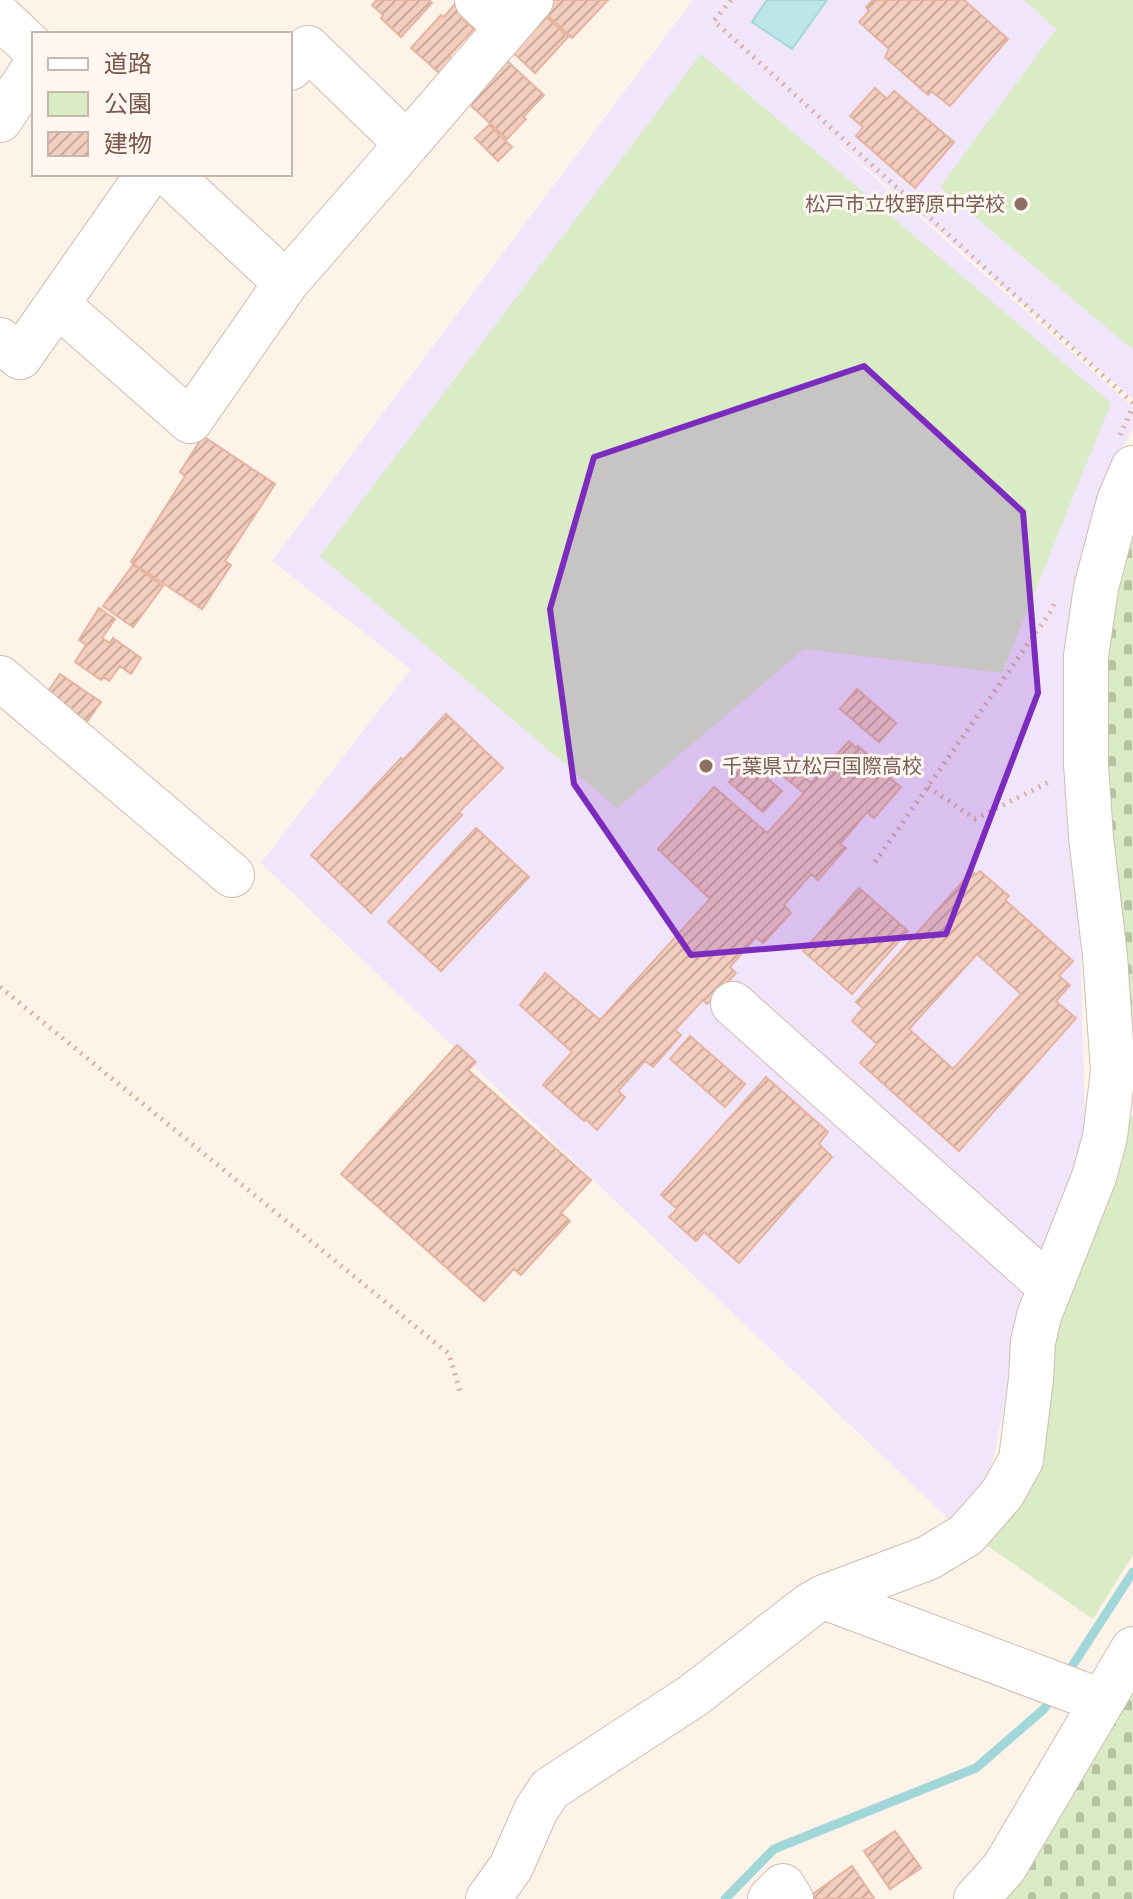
<svg xmlns="http://www.w3.org/2000/svg" width="1133" height="1899" font-family="Poppins,'Noto Sans JP',sans-serif">
<defs>
<pattern id="cemetery-stones" width="16" height="16" patternUnits="userSpaceOnUse" patternTransform="scale(2)"><rect width="16" height="16" fill="#d9ecc6"/><path d="M2 7V4a2 2 0 0 1 4 0v3zM10 15v-3a2 2 0 0 1 4 0v3z" fill="#b5c2a3"/></pattern>
<pattern id="building-hatch" width="6" height="6" patternUnits="userSpaceOnUse" patternTransform="scale(2)"><rect width="6" height="6" fill="#f3cebf"/><path d="M-1 1l2-2M0 6l6-6M5 7l2-2" fill="none" stroke="#caaa9d"/></pattern>
</defs>
<rect width="100%" height="100%" fill="#fdf3e9"/>
<!-- education -->
<path fill="#f0e5fa" d="M693,0H1133V399L773,87L1133,407V426L1104,489L1071,621L1086,1154L1019,1333L989,1478L954,1524L261,863L411,669L272,561Z"/>
<!-- green -->
<path fill="#d9ecc6" d="M1024,0H1133V350L940,187L1056,29Z
M701,54L1111,403L1002,673L804,649L617,808L320,556Z
M1129,1115L1133,1116V1555L1093,1619L986,1545L1054,1331Z"/>
<!-- cemetery -->
<path fill="url(#cemetery-stones)" d="M1133,523V1089L1128,1090L1108,855L1104,664Z
M1133,1680V1899H999Z"/>
<!-- water -->
<path fill="#bce6e8" stroke="#a2d7da" stroke-width="2" d="M767,0H827L792,49L752,22Z"/>
<g fill="none" stroke-linecap="round" stroke-linejoin="round">
<!-- stream -->
<path stroke="#a2d7da" stroke-width="9" d="M1067,1674L1133,1572
M725,1899L774,1849L976,1768L1044,1709L1052,1697"/>
</g>
<!-- building -->
<path fill="url(#building-hatch)" stroke="#e6b39f" stroke-width="2" fill-rule="evenodd" d="M377,0H429L432,3L401,37L381,18L383,15L372,5Z
M547,0H608L572,38L540,8Z
M873,0H964L1008,39L950,106L931,91L928,95L885,57L889,49L859,22L869,11L866,7Z
M455,4L465,13L461,18L474,29L449,56L459,65L446,79L411,48L441,15L444,17Z
M539,10L568,37L535,73L506,46Z
M506,60L544,95L523,117L526,119L507,139L466,101Z
M875,88L887,99L894,91L954,142L915,188L856,136L863,127L850,116Z
M489,125L512,147L498,161L475,138Z
M203,436L275,484L225,561L231,565L202,609L131,562L185,476L180,472Z
M133,565L163,586L133,627L103,606Z
M99,608L115,619L102,638L110,643L113,638L141,658L131,674L120,666L109,681L104,677L101,680L75,662L86,645L79,640Z
M60,674L101,702L84,726L43,699Z
M857,689L896,723L879,742L840,709Z
M446,714L503,768L459,812L462,815L371,913L311,855L401,758L403,760Z
M849,741L856,748L858,746L891,776L890,778L901,787L874,818L867,812L840,844L846,848L818,880L811,874L784,905L791,913L763,943L756,937L730,967L736,973L707,1004L703,1000L675,1030L681,1035L653,1067L645,1061L618,1091L625,1097L597,1130L586,1119L584,1121L543,1085L572,1052L520,1005L545,973L600,1020L710,899L658,849L714,787L767,833L804,793L784,777L794,767L811,783Z
M747,761L782,791L763,812L729,782Z
M476,828L529,877L441,971L388,922Z
M972,871L976,875L980,871L1009,896L1005,900L1073,961L1059,976L1070,985L1056,1001L1076,1018L959,1151L860,1063L877,1044L852,1021L863,1008L856,1002ZM977,954L1021,994L953,1069L909,1029Z
M859,888L908,931L852,994L803,951Z
M690,1036L745,1084L725,1107L670,1059Z
M457,1045L476,1062L468,1070L591,1180L561,1213L570,1221L521,1275L514,1269L484,1301L341,1174Z
M766,1077L828,1132L819,1144L832,1157L739,1263L704,1232L696,1241L669,1217L677,1209L661,1195Z
M895,1831L921,1868L890,1889L864,1851Z
M852,1866L874,1898L872,1899H806Z"/>
<g fill="none" stroke-linecap="round" stroke-linejoin="round">
<defs>
<path id="minor" d="M477,0L506,27
M0,17L34,49
M0,120L34,68
M407,144L531,0
M169,174L286,283L407,144L308,48L290,68
M57,304L190,421L286,283
M0,340L20,357L148,174
M0,678L232,875
M733,1004L1050,1287
M824,1597L1101,1701
M488,1899L511,1867L536,1810L550,1789L694,1695L810,1605L824,1597L928,1558L966,1535L1002,1494L1021,1460L1031,1379L1033,1342L1039,1316L1094,1177L1105,1137L1113,1071L1105,956L1091,837L1086,764V656L1096,588L1119,501L1133,468
M770,1899L783,1886L791,1899
M976,1899L1004,1868L1133,1649"/>
</defs>
<!-- minor casing -->
<use href="#minor" stroke="#d3bcb0" stroke-width="46"/>
<!-- path -->
<path stroke="#d9b1a2" stroke-width="5" stroke-dasharray="2 6" stroke-linecap="butt" d="M731,0L714,21L1133,403
M1120,435L1133,407
M928,787L975,819L1053,780
M875,862L1051,611L1055,601
M0,987L449,1354L461,1395"/>
<!-- minor -->
<use href="#minor" stroke="#fff" stroke-width="44"/>
</g>
<!-- marked area -->
<path fill="#7b2cbf" fill-opacity="0.2" stroke="#7b2cbf" stroke-width="6" stroke-linejoin="round" d="M864,366L1023,512L1038,693L946,934L691,955L574,784L550,609L594,457Z"/>
<!-- markers -->
<g fill="#8d6e63" stroke="#fff7f0" stroke-width="3">
<circle cx="1021" cy="204" r="8"/>
<circle cx="706" cy="766" r="8"/>
</g>
<g text-anchor="middle" stroke-width="6" stroke-linejoin="round" paint-order="stroke">
<!-- education labels -->
<g font-size="20" fill="#785e54" stroke="#fff7f0" text-anchor="end">
<text x="1005" y="211">松戸市立牧野原中学校</text>
<text x="722" y="773" text-anchor="start">千葉県立松戸国際高校</text>
</g>
</g>
<!-- legend -->
<rect x="32" y="32" width="260" height="144" fill="#fff7f0" stroke="#c9b7ae" stroke-width="2"/>
<rect x="48" y="58" width="40" height="12" fill="#ffffff" stroke="#c9b7ae" stroke-width="2"/>
<text x="104" y="72" font-size="24" fill="#79564b">道路</text>
<rect x="48" y="92" width="40" height="24" fill="#d9ecc6" stroke="#c9b7ae" stroke-width="2"/>
<text x="104" y="112" font-size="24" fill="#79564b">公園</text>
<rect x="48" y="132" width="40" height="24" fill="url(#building-hatch)" stroke="#c9b7ae" stroke-width="2"/>
<text x="104" y="152" font-size="24" fill="#79564b">建物</text>
</svg>
